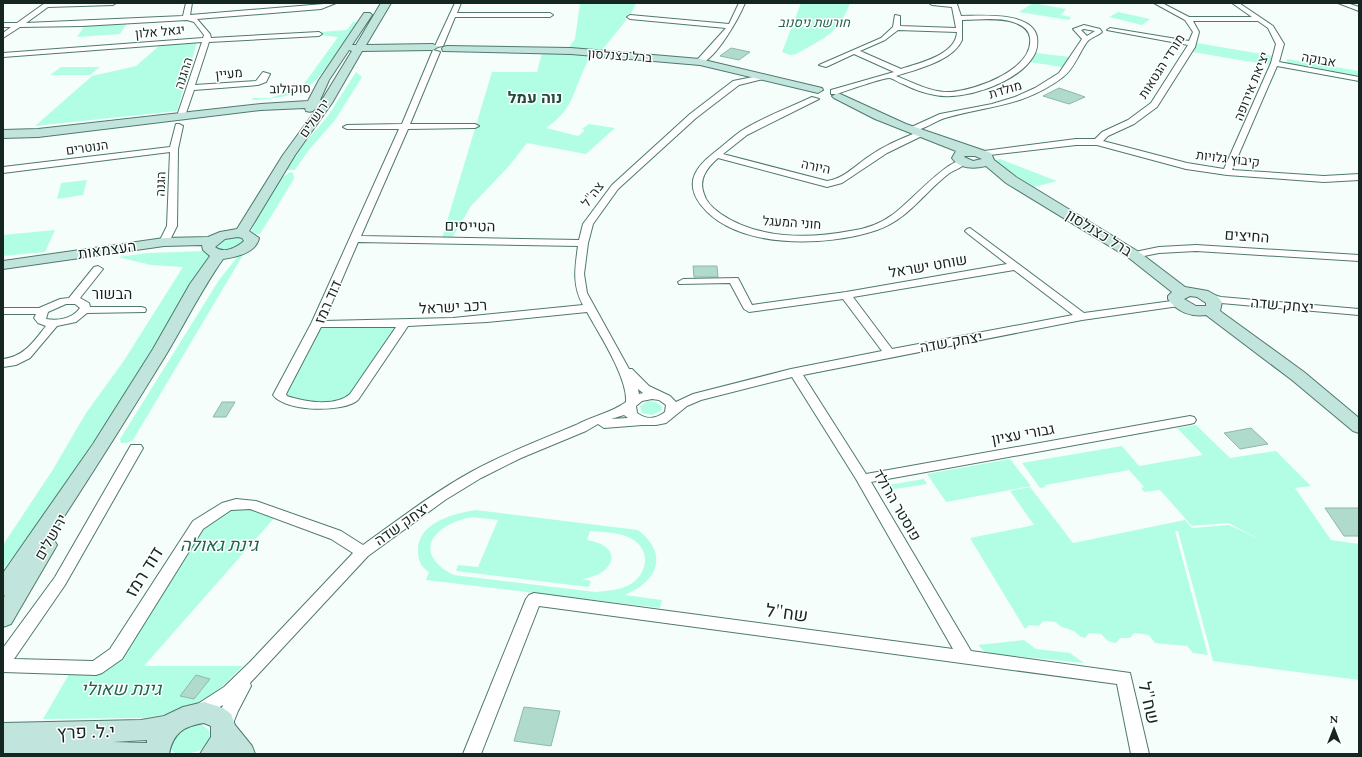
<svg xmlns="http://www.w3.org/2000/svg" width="1362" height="757" font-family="Spectral,Heebo,serif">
<rect width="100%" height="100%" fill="#f5fefa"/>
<!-- green -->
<path fill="#b2fee5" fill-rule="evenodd" d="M580,3H636L631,14H628L625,19H627L603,49H598C593,55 587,62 584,69C572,96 572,110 546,128L578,136L585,130L582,129L589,124L615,128L586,154L527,143L509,166L471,206L452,238H442L492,72H537L542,53H565L575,39Z
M801,3H850C838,35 824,38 796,54L790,55L782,52Z
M1033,3L1066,9L1061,15L1071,17L1069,20L1019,12Z
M1118,12L1150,19L1142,25L1109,17Z
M353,22H357C344,40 325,75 308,87C293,97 270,99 252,100L253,98H270L301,88L338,37L319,35L321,32L347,30Z
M127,23L120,34L77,37L85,25Z
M197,42L177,111L35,126L92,76L136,66L159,46Z
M1197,43L1273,56L1270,65L1192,52Z
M1036,53L1070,57L1062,67L1030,62Z
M1287,59L1359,71V78L1286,66Z
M61,67H100L90,75H50Z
M356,72L362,77L335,120L308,151L295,170H285L298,151L328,116Z
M1000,159L1057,181L1034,187L998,164L996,160Z
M291,172L293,173L294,179L260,234H257L252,232C251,224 274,186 280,179C283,176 287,174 291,172Z
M87,180L83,195L57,199L61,183Z
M55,230L45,252L3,256V235Z
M230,236L243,237L245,241C239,249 226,252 217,248L216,244Z
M207,251L211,257L190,287L132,383L59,493L25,543L3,569V545L52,471L86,413L123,362L183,267L151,265L118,257L148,253Z
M239,255H243L133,440L127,443H121L120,439L219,280Z
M322,327H398L351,397L338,402L292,400L285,395V391Z
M648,401L656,402L662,407L661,411L652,415L642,413L640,406Z
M1196,425L1230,458L1276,451L1311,486L1295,488L1331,540L1359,544V680L1213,661L1178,531H1175L1208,655L1193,653L1187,646L1155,643L1149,635L1134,633L1130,638H1120L1116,643L1108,641L1101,634L1089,633L1085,638C1077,636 1077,632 1071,630C1064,627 1061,628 1056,622L1043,621L1039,626L1029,625L1025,629L970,538L1034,525L1010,491L1030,487L1073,543L1185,520L1192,528L1229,525L1263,541L1228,523L1192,526L1160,490L1144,492L1141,488L1144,487L1129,470L1045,485L1046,487L1040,488L1022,463L1122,446L1139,466L1203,455L1177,428Z
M1010,459L1031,486L946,502L927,474Z
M924,479L927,484L888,490V485Z
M245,505L276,516L144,666H243C232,676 221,689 209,698C191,710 164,715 143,718L43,719L72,669H97L202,525L217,514Z
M476,510L638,530C669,554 658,581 625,595L662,600L660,608L426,580L429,572C421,567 418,561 418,551C417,523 454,513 476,510ZM472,517L498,520L478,567L458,565L456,571L589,587L591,581L582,579C615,575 625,546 587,540L590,531C603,532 621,532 632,539C651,550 648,573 631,584C620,590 607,591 595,592L454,575C410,553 434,524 472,517Z
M1024,640L1036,649L1070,653L1084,663L992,654L985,652L978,645Z
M195,724H201L209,730C213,752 191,754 176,754C158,741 185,728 195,724Z"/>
<!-- building -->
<path fill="#afdacc" stroke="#8eb8aa" d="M731,48L750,52L739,60L720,56Z
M1059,88L1074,93L1085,97L1069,104L1043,96Z
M693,266H717L718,277H694Z
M222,402H235L226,417H213Z
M1251,428L1268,444L1240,449L1224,433Z
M1325,508H1359V536H1344Z
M196,675L210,679L194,699L180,696Z
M524,707L560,711L551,746L514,741Z"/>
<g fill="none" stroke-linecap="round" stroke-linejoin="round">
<defs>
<path id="street" d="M116,3L113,5L48,7L26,23L183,16L186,3H192L190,15L336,3L321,9L197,19L210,34L211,38L319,32L322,34L319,36L209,42L195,85L256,81L263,72L270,74L266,82L258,85L194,90L186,113L182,115L178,113L202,42L3,57V53L203,38L204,35L194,22L187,20L82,26L20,27L3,38V33L11,27H3V23H17L45,3Z
M455,3H461L457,13H550L553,15L550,17H455L443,46L437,47L435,46Z
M739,3H745C739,18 716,59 700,64H697V60L726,28L630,19L627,17L630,15L729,24Z
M929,3L957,4L961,16C980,16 1032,11 1037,37C1038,45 1037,51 1033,57C1017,83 963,101 935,95C924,93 913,89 903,84C899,83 893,78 889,78C883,78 845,91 837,94H831V90L894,72L854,54L826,67L819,65L881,38L893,27L895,15L900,16V26L956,28L952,7L932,5ZM962,20C978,20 997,17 1013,22C1022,25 1029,29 1030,38C1034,69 977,90 951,92C932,93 914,83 896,76C917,69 953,61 962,40ZM898,30L957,32C956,55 919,63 901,69L860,51L885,40Z
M1154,3H1162L1189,17H1252L1232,3H1239L1273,26L1284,44L1279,62L1359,77V81L1277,66L1232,170L1324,176L1359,174V180L1324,182L1227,175L1186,169L1097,145H1076L981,156L980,154L984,151L1076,139H1095L1102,132L1128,120L1151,103L1188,45L1107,30L1110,28L1189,41L1193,32L1185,20ZM1193,21H1258L1268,28L1276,44L1271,63L1224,169L1187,163L1103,141L1108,136L1134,124L1157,107L1195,47L1199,32Z
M1338,3H1347L1359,7V11Z
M1084,25L1100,29L1102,32C1098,36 1091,37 1087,42C1079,53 1074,69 1063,77C1024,107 989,105 945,118C935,121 919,133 908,131L907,129L940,114L992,104L1015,97L1035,88L1059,73L1082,39L1073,29ZM1084,29L1095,31L1087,36L1081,30Z
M433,50L440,52L410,124H475L479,126L475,128L408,129L361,236L579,240L583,224L612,185L690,114L733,81L763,75V79L739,85L696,118L618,189L593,224L588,243L584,274L587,293L629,369H632L649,386L670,396L676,402L693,394L791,369L882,351L843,299L749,312L744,309L730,283L679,284L678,282L683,279L738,278L752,305L846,292L1007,264L967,233L965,231L967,229L970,228L1084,313L1179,300L1183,301L1184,303L1179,306L1082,320L803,375L866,474L1190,416L1194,417L1196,420L1194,423L1190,424L871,482L971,651L1130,673L1149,754H1131L1117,684L539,606L481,754H463L526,599L529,595L534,593L953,649L856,479L792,377L701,400L687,406L666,423L656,425H642L604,428L598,424L586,431L521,458L481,478L445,500L368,556L250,683L251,686L238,711L230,731L224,733L218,731L215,726L223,705L199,719L193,717L191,712L193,707L224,687L250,662L353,553L331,539L250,509L231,510L203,529L122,659L102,673L96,675L3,672V648L55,577L131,445H141L143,448L65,585L14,659L93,661L110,649L193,521L222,503L236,499L256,501L341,531L363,545C398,520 433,493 471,472C505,453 541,440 576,425C592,416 611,413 626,402C628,378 599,334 587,312L487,322L408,326L358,400C344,413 285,412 273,395L311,324L399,129H347L343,127L347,125L402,124ZM358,242L578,246C575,268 572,285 583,305L453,318L324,321ZM1014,270L1073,315L892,349L853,297ZM321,327H396L350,394C336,407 304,402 287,396L286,394ZM638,389L643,393L639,394ZM652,399L659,400L666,405L665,412C656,419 646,420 637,413L636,406L642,401ZM624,415L628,418L611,419Z
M812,97L819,99L747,135L723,154L827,181C843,179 855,166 868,157C884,146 901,138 919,132L922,131L926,134L887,153L842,183L827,187L718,158C707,168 698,179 704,194C706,202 715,210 721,214C758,239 808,239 850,231C865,229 880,224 892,215C908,205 949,156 966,160L967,162C962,168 953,170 947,175C923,194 907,220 877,230C827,247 736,250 701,205C694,196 690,185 695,174C700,163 711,155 720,148C727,142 734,136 741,131C763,117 789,108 812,97Z
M176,124H179L183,126L178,149L177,226L168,244L164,245L159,242L167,226L170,152L3,173V167L170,147Z
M1196,245L1359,255V261L1196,251L1159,253L1134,258L1129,255L1130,253L1159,247Z
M98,266L103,269L80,298L89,303L90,307H141L145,308L146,310L145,312L87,313L76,322L57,326L30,358L16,365L3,367V359C24,357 34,341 46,326L38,323L34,318L36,314H3V308H39L60,299L69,298L94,267ZM66,304H75L80,308C72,319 58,321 46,319L48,312Z
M1206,293L1221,297L1359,309V315L1221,303L1202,298L1201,296L1202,294Z"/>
<path id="secondary" d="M381,3H391L366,45L433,44L438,47L433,50L362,51L332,103L295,155L249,231L259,238C256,253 236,257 223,259C202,289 186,321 167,353C129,415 90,477 50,538L54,540L57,545L11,624L3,627V599L5,595L3,596V573L93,444L153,349L190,284L210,256L203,250L202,245L164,246L3,269V261L164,238L208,237L220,232L237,229L283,155L318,107C313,110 313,113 306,111L305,108L261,110L38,137L3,138V130L38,129L261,104L308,101L319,80L364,13H370L372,15L352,45H356ZM349,50L352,51L322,100H320L329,80ZM238,237L242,238L244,241C236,248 224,254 215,247L225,239Z
M447,46L571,48L700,59L822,88L823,90L818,93L700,65L571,54L443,51L442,49L443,47Z
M838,93L906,124L991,153L994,160L1016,177L1139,252L1185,287L1208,291L1217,296L1222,302L1220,311L1304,372L1359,418V433L1353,431L1292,380L1206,315C1191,317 1177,312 1168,299V296L1172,292L1129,258L1006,183L986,166C974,169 959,169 952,158L956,151L875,119L834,98L832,96ZM965,156H975L982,159L973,161L964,157ZM1190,296L1197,297L1206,303V306H1196L1184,299Z
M204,702L223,708L231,714L235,725L252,746L255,754H200L211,737V726L204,723C184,726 173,733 169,754H3V723L141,720L164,716L183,707ZM147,740V743L113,742Z"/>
</defs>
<!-- street casing -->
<use href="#street" stroke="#50796c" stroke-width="2"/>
<!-- secondary casing -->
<use href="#secondary" stroke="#50796c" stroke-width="2"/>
<!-- street -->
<use href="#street" fill="#fff" fill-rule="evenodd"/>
<!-- secondary -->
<use href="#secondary" fill="#c1e5dc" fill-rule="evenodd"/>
</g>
<g text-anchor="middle" stroke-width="3" stroke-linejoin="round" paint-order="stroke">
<!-- far-park labels -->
<g font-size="13" font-style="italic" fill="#236251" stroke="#fff">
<text x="814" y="27">חורשת ניסנוב</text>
</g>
<!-- far-street labels -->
<g font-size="13" fill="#152620" stroke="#fff">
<text transform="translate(160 31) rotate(-5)" y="5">יגאל אלון</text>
<text transform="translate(620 55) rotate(4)" y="5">ברל כצנלסון</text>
<text transform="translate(1319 59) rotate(10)" y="5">אבוקה</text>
<text transform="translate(1161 66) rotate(-57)" y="5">מורדי הגטאות</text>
<text transform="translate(183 73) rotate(-72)" y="5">ההגנה</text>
<text transform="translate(229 73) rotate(-5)" y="5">מעיין</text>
<text transform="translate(1251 86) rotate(-68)" y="5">יציאת אירופה</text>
<text transform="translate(290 88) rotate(-1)" y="5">סוקולוב</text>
<text transform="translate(1005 89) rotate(-17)" y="5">מולדת</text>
<text transform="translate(314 118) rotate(-55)" y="5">ירושלים</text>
<text transform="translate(87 147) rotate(-8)" y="5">הנוטרים</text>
<text transform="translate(1228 158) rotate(7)" y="5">קיבוץ גלויות</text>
<text transform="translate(816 166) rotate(12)" y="5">היורה</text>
<text transform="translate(160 184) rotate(-88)" y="5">הגנה</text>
<text transform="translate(592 194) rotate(-53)" y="5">צה"ל</text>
<text transform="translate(792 222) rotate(4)" y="5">חוני המעגל</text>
</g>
<!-- street labels -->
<g font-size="15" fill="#152620" stroke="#fff">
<text transform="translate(470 226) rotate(1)" y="5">הטייסים</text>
<text transform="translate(1099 233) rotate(32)" y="5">ברל כצנלסון</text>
<text transform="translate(1247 236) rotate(4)" y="5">החיצים</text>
<text transform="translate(107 250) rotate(-8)" y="5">העצמאות</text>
<text transform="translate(928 266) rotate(-10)" y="5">שוחט ישראל</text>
<text x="112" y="299">הבשור</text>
<text transform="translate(328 302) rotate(-66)" y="5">דוד רמז</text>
<text transform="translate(1282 305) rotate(5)" y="5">יצחק שדה</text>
<text transform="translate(453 307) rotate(-3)" y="5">רכב ישראל</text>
<text transform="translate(951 342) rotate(-10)" y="5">יצחק שדה</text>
<text transform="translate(1023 434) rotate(-10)" y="5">גבורי עציון</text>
<text transform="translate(897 505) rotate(60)" y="5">פוסטר הרולד</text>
<text transform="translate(402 524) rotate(-35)" y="5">יצחק שדה</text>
<text transform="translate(51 537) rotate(-60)" y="5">ירושלים</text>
</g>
<!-- far-district labels -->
<g font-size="16" font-weight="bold" fill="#224a3f" stroke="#fff">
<text x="535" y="103">נוה עמל</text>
</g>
<!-- near-park labels -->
<g font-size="18" font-style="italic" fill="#236251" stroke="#fff">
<text x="219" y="551">גינת גאולה</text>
<text x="121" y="695">גינת שאולי</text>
</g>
<!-- near-street labels -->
<g font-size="18" fill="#152620" stroke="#fff">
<text transform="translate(144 572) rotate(-58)" y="6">דוד רמז</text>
<text transform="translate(787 613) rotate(8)" y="6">שח"ל</text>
<text transform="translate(1149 703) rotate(77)" y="6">שח"ל</text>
<text transform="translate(86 732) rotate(-2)" y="6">י.ל. פרץ</text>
</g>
</g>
<!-- border -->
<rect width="1362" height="757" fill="none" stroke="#152620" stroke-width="8"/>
<!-- north arrow -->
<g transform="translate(1334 729)" stroke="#ffffff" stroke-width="3" paint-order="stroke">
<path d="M0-3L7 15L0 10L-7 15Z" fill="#152620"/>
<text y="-6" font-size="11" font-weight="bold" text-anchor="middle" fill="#152620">N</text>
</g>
</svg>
